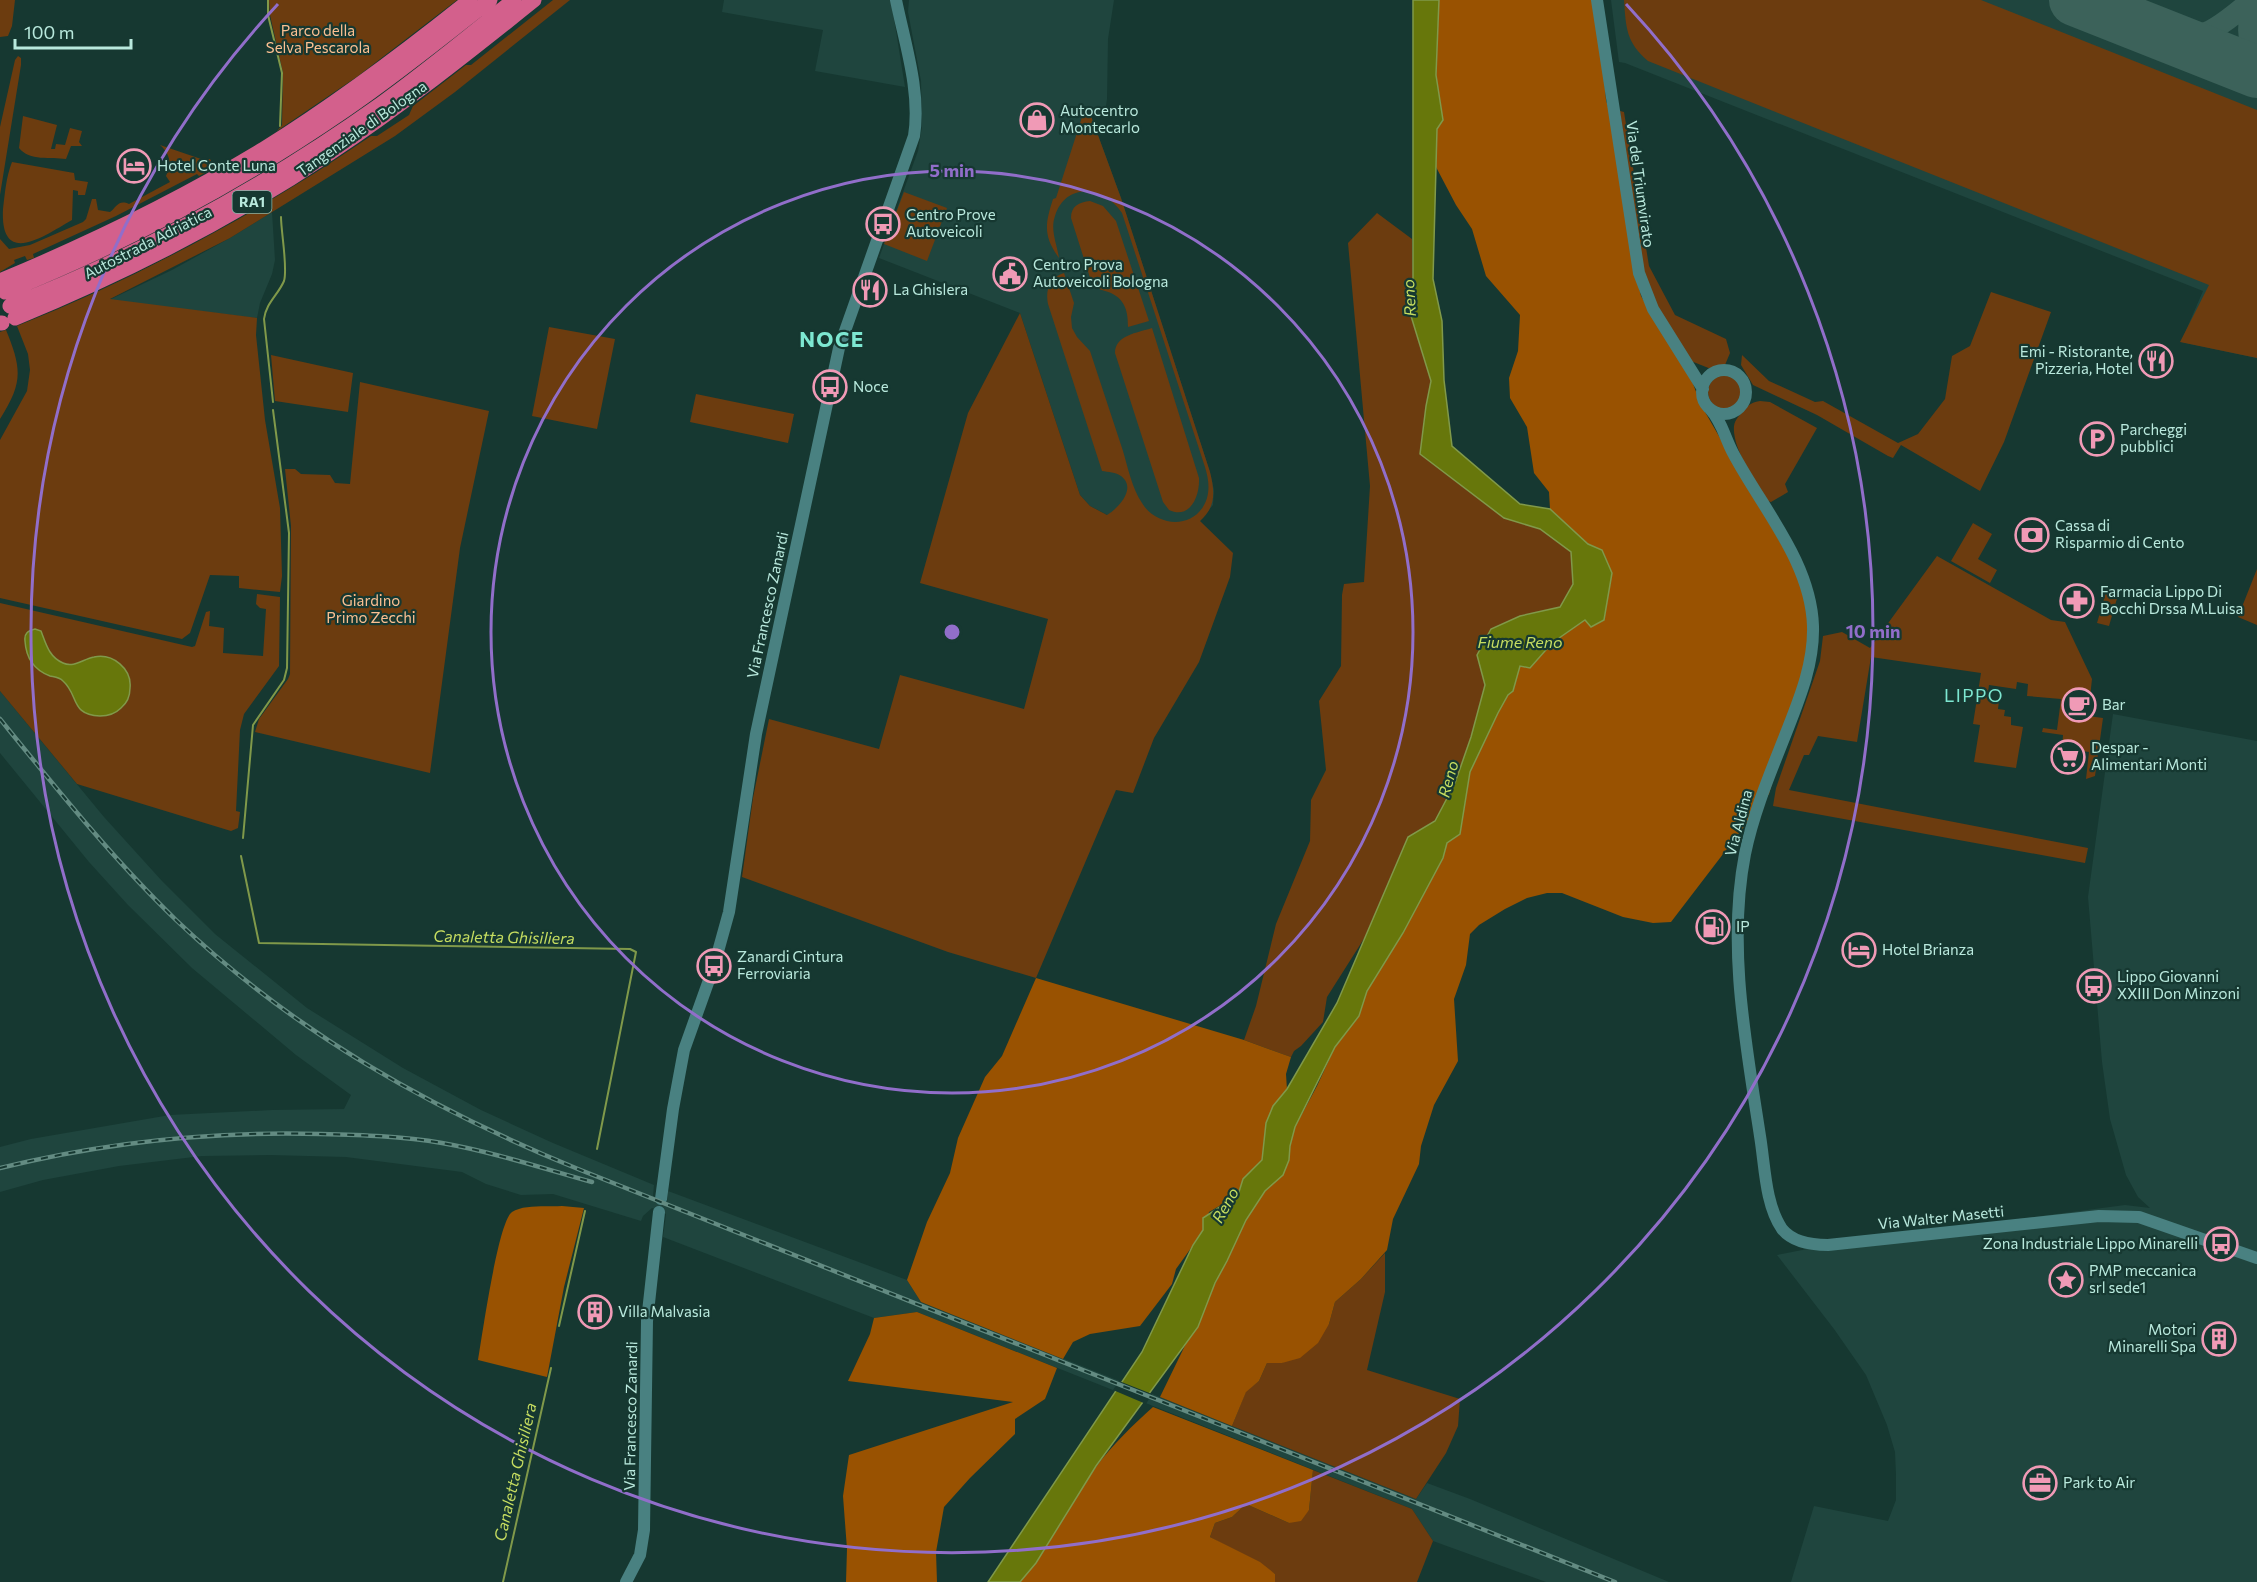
<svg xmlns="http://www.w3.org/2000/svg" width="2257" height="1582" font-family="Commissioner,sans-serif">
<rect width="100%" height="100%" fill="#163831"/>
<!-- built -->
<path fill="#1f453e" d="M724,0H891L905,87L815,71L823,30L722,12Z
M909,0H1114L1108,39L1107,99L1105,113L1103,117L1091,116L1121,198L1210,472L1214,490L1213,505L1200,521L1138,531L1090,506L1080,495L1020,313L879,258L918,151L922,126L921,81L908,12Z
M1611,0H2257V358L2181,342L2203,291L1625,63L1619,62Z
M272,212L275,260L272,274L260,303L257,318L109,300L172,270L230,238Z
M0,691L104,817L162,881L215,934L307,1008L403,1068L481,1110L553,1143L654,1185L653,1196L667,1202L668,1191L907,1280L921,1302L1416,1499L1427,1483L1470,1499L1669,1582H1546L1433,1541L1412,1509L917,1312L874,1318L663,1237L666,1214L652,1208L643,1216L641,1221L553,1194L521,1195L486,1184L462,1172L346,1157L270,1155L202,1156L119,1166L43,1180L0,1192V1147L31,1139L170,1115L272,1110L344,1109L351,1095L296,1055L192,968L128,905L89,862L0,753Z
M2113,714L2257,741V1582H1791L1814,1506L1888,1521L1896,1500V1475L1895,1452L1887,1425L1866,1375L1834,1329L1777,1255L1843,1242L2125,1205L2150,1208L2138,1197L2126,1175L2110,1119L2102,1062L2088,897Z"/>
<!-- green -->
<path fill="#6c3c0f" d="M0,0H15L12,26L8,36L0,37Z
M269,0H457L358,76L277,131L282,125L283,73L270,15Z
M553,0H570L455,92L395,136L230,238L110,299L257,318L256,335L265,420L280,508L282,576L280,592L239,588V576L210,575L190,633L182,639L0,598V440L27,391L30,370L28,354L17,326C142,276 260,212 371,136H377L409,115L413,106L466,65H471Z
M1624,0H1981L2257,110V358L2180,342L2209,285L1648,61C1626,42 1626,28 1624,0Z
M18,56L21,58V65L0,195V127L15,60Z
M1620,111L1624,112L1649,266L1675,315L1726,339L1730,353L1725,365L1711,369L1691,361L1662,316L1647,285L1639,248Z
M1083,114L1091,116L1121,198L1210,472C1215,492 1216,507 1200,521L1233,553L1230,577L1199,662L1154,738L1133,793L1116,790L1036,978L948,952L742,877L753,798L769,719L879,749L900,675L1024,709L1048,619L920,583L968,413L1020,313L1080,495L1090,506L1107,515C1119,508 1137,488 1121,476C1116,472 1108,472 1102,471L1048,304C1045,290 1050,277 1064,273L1074,303L1071,317L1072,328L1077,337L1090,351C1101,384 1112,418 1123,451C1128,468 1132,488 1142,503C1157,528 1197,530 1207,498C1210,487 1208,477 1205,467L1122,213C1105,187 1066,181 1055,216C1050,230 1057,244 1059,258C1043,236 1045,224 1053,199L1056,198Z
M23,116L57,125L51,149H55L56,144L65,145L70,128L82,131L79,142L82,146H71L66,159C51,157 29,161 19,148Z
M160,145L201,159H210L215,168L199,176L197,174L116,216L33,254L34,258L27,260L25,256L14,260L15,263L0,272V239L9,249L30,245L83,222L86,219L92,199H96L98,210L110,212C116,208 118,199 129,204L170,182L166,176C172,163 170,154 160,145Z
M12,162L74,173L75,180L88,182L85,195H78V191L73,190L72,220C44,236 0,268 3,209C5,193 6,177 12,162Z
M904,192L947,208L927,261L884,244Z
M1090,201L1103,206L1116,221L1149,321L1128,327C1128,313 1126,300 1111,293C1104,290 1098,290 1092,284L1071,218C1071,206 1079,202 1090,201Z
M1377,213L1412,239L1413,285L1408,301L1411,316L1431,381L1426,406L1420,454L1504,517L1540,529L1571,552L1573,584L1560,607L1520,616L1477,655L1485,685L1471,737L1455,783L1435,821L1408,837L1372,926L1327,997L1323,1022L1301,1046L1294,1051L1291,1057L1244,1040L1256,1006L1276,924L1310,841L1311,800L1326,770L1319,701L1341,666L1342,595L1344,584L1364,582L1370,486L1348,243Z
M1991,292L2051,312L2004,442L1980,491L1901,445L1893,458L1888,456L1817,415L1753,385L1741,365L1742,355L1769,381L1815,402L1823,401L1898,443L1918,434L1945,399L1952,356L1970,346Z
M549,327L615,339L597,429L532,416Z
M1152,328L1199,478C1200,496 1190,520 1169,510L1163,502L1115,353C1115,335 1137,333 1152,328Z
M6,330C22,369 23,383 0,419V332Z
M271,355L353,373L348,412L275,401Z
M1708 392a17 17 0 1 1 34 0a17 17 0 1 1-34 0Z
M360,382L489,411L460,548L430,773L255,732L259,719L288,679L290,674L291,526L285,469H295L301,474L330,475L335,483L350,484Z
M696,394L794,414L788,443L690,422Z
M1760,401L1770,402L1817,428L1785,484L1788,492L1771,502L1765,500C1755,481 1732,448 1734,426C1735,419 1740,415 1744,410C1749,404 1753,402 1760,401Z
M1973,523L1992,534L1978,559L1997,570L1990,583L1951,561Z
M1937,556L2051,620L2065,622L2092,679L2088,716L2103,718L2095,776L2086,779L2089,752L2062,748L2063,735L2042,732L2043,728L2057,730L2061,699L2027,696L2028,684L2017,682L2016,689L1989,685L1987,699L1999,701L1998,709L2005,710L2004,716L2011,717V725L2023,727L2016,768L1974,762L1980,725L1973,724L1981,673L1871,657L1857,742L1818,736L1809,755H1804L1789,790L2088,848L2085,863L1773,806L1776,788L1820,661L1823,636L1842,632L1870,648Z
M2257,569V625L2238,617Z
M2106,592L2118,595L2109,626L2097,623Z
M257,594L280,597L279,666L244,714L240,730L236,811L240,812L238,828L231,831L77,784L0,691V603L192,647L195,646L206,612L210,611L209,626L224,628L223,653L263,656L266,609L260,608L256,604Z
M1385,1253V1292L1367,1370L1460,1399L1458,1426L1446,1453L1416,1499L1232,1426L1246,1391L1259,1381L1267,1363H1282L1329,1324L1335,1302L1361,1279Z
M1313,1470L1412,1509L1433,1541L1417,1582H1275V1574L1210,1537L1215,1523L1232,1517L1246,1504L1289,1523L1309,1510Z"/>
<!-- forest -->
<path fill="#995201" d="M1439,0H1594L1602,53L1606,100L1612,121L1632,258L1641,296L1692,381L1701,405L1813,599L1814,639L1769,794L1671,922L1653,923L1623,917L1562,893H1547L1527,898L1505,909L1479,925L1470,934L1466,965L1454,999L1458,1061L1434,1105L1421,1146L1419,1164L1393,1219L1387,1250L1361,1279L1335,1302L1329,1324L1318,1343L1300,1358L1282,1363H1267L1259,1381L1246,1392L1232,1426L1160,1397L1246,1220L1257,1201L1289,1160L1290,1146L1295,1127L1317,1086L1335,1047L1359,1016L1367,991L1403,933L1443,858L1447,843L1460,834L1470,772L1498,713L1508,695L1513,691L1520,666L1530,668L1552,643L1585,620H1604L1612,573L1602,550L1588,544L1550,509L1549,492L1534,473L1527,427L1510,398L1509,378L1518,351L1520,315L1486,276L1472,229L1456,205L1436,167L1437,128L1443,120L1436,75Z
M1036,978L1244,1040L1291,1057L1286,1074L1287,1090L1273,1106L1262,1160L1243,1179L1238,1195L1209,1212L1204,1230L1176,1269L1172,1284L1140,1326L1090,1334L1073,1342L1063,1359L921,1302L907,1280L927,1222L950,1173L958,1138L985,1077L1002,1056Z
M562,1206L584,1208L564,1287L547,1377L478,1360C482,1337 498,1222 512,1212C524,1204 548,1207 562,1206Z
M917,1312L1057,1368L1045,1399L1015,1419V1434L970,1478L944,1507L936,1552L937,1582H846L847,1549L843,1496L849,1455L1013,1402L848,1381L870,1334L874,1318Z
M1153,1407L1313,1470L1309,1510L1301,1521L1289,1523L1246,1504L1232,1517L1215,1523L1210,1537L1260,1562L1275,1574V1582H1020C1050,1546 1069,1504 1096,1467C1113,1444 1133,1425 1153,1407Z"/>
<!-- water -->
<path fill="#67770b" stroke="#80994a" stroke-width="1.5" d="M1413,0H1439L1436,75L1443,120L1437,129L1433,279L1442,321L1444,380L1452,446L1520,504L1550,509L1588,544L1602,550L1612,573L1604,620L1591,627L1585,620L1552,643L1530,668L1520,666L1513,691L1508,695L1498,713L1470,772L1460,834L1447,843L1443,858L1403,933L1367,991L1359,1016L1335,1047L1295,1127L1290,1146L1289,1160L1283,1175L1265,1191L1246,1220L1227,1261L1215,1283L1198,1327L1096,1466L1036,1563L1020,1582H988L1142,1352L1193,1245L1203,1230V1218L1238,1195L1243,1179L1262,1160L1266,1123L1273,1106L1287,1089L1337,1003L1408,837L1435,821L1455,783L1471,737L1485,685L1477,655L1491,629L1520,616L1560,607L1573,584L1571,552L1540,529L1504,518L1420,454L1426,406L1431,381L1411,316L1408,301L1413,285Z
M35,629L41,631C46,644 49,657 63,663C74,668 83,659 94,657C113,653 132,669 130,688C130,696 127,703 121,708C115,714 108,716 100,716C70,715 79,695 63,681C59,677 54,677 50,676C34,670 26,658 25,641C24,633 28,631 35,629Z"/>
<!-- pier -->
<path fill="#163831" d="M1119,1381L1152,1394L1146,1404L1113,1390Z"/>
<g fill="none" stroke-linecap="round" stroke-linejoin="round">
<!-- stream -->
<path stroke="#80994a" stroke-width="2" d="M268,0V15L282,73L280,126
M273,402L264,319C266,303 278,295 284,281C288,268 281,232 281,217
M243,838L253,725L284,680L287,668L289,533L273,410
M241,856L259,943L630,949L636,952L597,1149
M559,1326L585,1211
M503,1582L551,1368"/>
<!-- taxiway -->
<path stroke="#3c625a" stroke-width="21" d="M2256,0C2246,21 2246,39 2257,60
M2164,35C2203,45 2223,23 2252,0"/>
<!-- runway -->
<path stroke="#3c625a" stroke-width="52" d="M2075,0L2257,72"/>
<!-- secondary -->
<path stroke="#498181" stroke-width="12" d="M1597,0L1639,273L1653,309L1703,389
M1702 392a22 22 0 1 1 44 0a22 22 0 1 1-44 0Z
M1710,409C1722,422 1725,438 1733,453C1762,508 1811,562 1813,626C1814,662 1801,695 1788,728C1772,769 1754,810 1745,854C1727,946 1746,1044 1760,1136C1765,1166 1765,1204 1782,1229C1793,1243 1812,1245 1828,1245L2099,1216L2139,1217L2257,1258
M661,1199L673,1109L684,1050L714,966L729,912L756,734L839,348L914,136C921,92 905,44 896,0
M626,1582L640,1555L644,1530L647,1321L659,1212"/>
<!-- highway -->
<path stroke="#d3608c" stroke-width="15" d="M0,281C91,243 180,200 264,149C336,104 404,53 470,0
M5,292C124,244 239,183 345,110C395,76 442,38 490,0
M10,306C142,254 266,186 381,104C427,71 470,35 514,0
M15,318C125,273 231,219 330,153C401,106 468,53 534,0
M0,323H2"/>
<defs>
<path id="rail" d="M0,719C56,788 112,858 176,920C294,1032 429,1108 578,1169L1615,1582
M0,1168C106,1142 211,1131 320,1134C361,1135 402,1136 442,1143C493,1152 542,1168 592,1182"/>
</defs>
<!-- rail casing -->
<use href="#rail" stroke="#638b82" stroke-width="4.5"/>
<!-- rail -->
<use href="#rail" stroke="#163831" stroke-width="2" stroke-dasharray="7" stroke-linecap="butt"/>
</g>
<!-- distance rings -->
<g fill="none" stroke="#916eca" stroke-width="3">
<circle cx="952" cy="632" r="461"/>
<path d="M1626 4A921 921 0 1 1 278 4"/>
</g>
<!-- icons -->
<defs>
<symbol id="shop-ring" viewBox="-11 -11 22 22"><circle r="9.5" fill="#163831" stroke="#f09ab6" stroke-width="1.5"/><path d="M-5-2.5h2.3a2.7 3.5 0 0 1 5.4 0H5L5.5 6h-11ZM-1.5-2.5h3a1.5 2.3 0 0 0-3 0Z" fill="#f09ab6"/></symbol>
<symbol id="hotel-ring" viewBox="-11 -11 22 22"><circle r="9.5" fill="#163831" stroke="#f09ab6" stroke-width="1.5"/><path d="M-6-4.5h1.5V1H6V5H4.5V3h-9V5H-6ZM-4 0a1.8 1.8 0 1 1 3.6 0ZM.5 0V-2.5h3Q6-2.5 6 0Z" fill="#f09ab6"/></symbol>
<symbol id="bus-ring" viewBox="-11 -11 22 22"><circle r="9.5" fill="#163831" stroke="#f09ab6" stroke-width="1.5"/><path d="M-5-6H5V4H4V6H2V4H-2V6H-4V4H-5ZM-3.5-4V0h7V-4ZM-3.5 1.2v1.5H-2V1.2ZM2 1.2v1.5H3.5V1.2Z" fill="#f09ab6"/></symbol>
<symbol id="civic-ring" viewBox="-11 -11 22 22"><circle r="9.5" fill="#163831" stroke="#f09ab6" stroke-width="1.5"/><path d="M-.6-6.5H3V-4.5H.6V-3L4-1V1h2V6H-6V1h2V-1L-.6-3ZM-1.2 2.5V6h2.4V2.5Z" fill="#f09ab6"/></symbol>
<symbol id="restaurant-ring" viewBox="-11 -11 22 22"><circle r="9.5" fill="#163831" stroke="#f09ab6" stroke-width="1.5"/><path d="M-5-6h1v4h1v-4h1v4h1v-4h1v5L-1.5 .5V6h-2V.5L-5-1ZM5-6V6H3V1.5H1.5Q1.5-4 5-6Z" fill="#f09ab6"/></symbol>
<symbol id="parking-ring" viewBox="-11 -11 22 22"><circle r="9.5" fill="#163831" stroke="#f09ab6" stroke-width="1.5"/><path d="M-3.5-5.5H1a3.5 3.5 0 0 1 0 7H-1V5.5H-3.5ZM-1-3.4V-.6H.8a1.4 1.4 0 0 0 0-2.8Z" fill="#f09ab6"/></symbol>
<symbol id="bank-ring" viewBox="-11 -11 22 22"><circle r="9.5" fill="#163831" stroke="#f09ab6" stroke-width="1.5"/><path d="M-6-4H6V4H-6ZM0-2.3a2.3 2.3 0 1 0 0 4.6a2.3 2.3 0 1 0 0-4.6Z" fill="#f09ab6"/></symbol>
<symbol id="pharmacy-ring" viewBox="-11 -11 22 22"><circle r="9.5" fill="#163831" stroke="#f09ab6" stroke-width="1.5"/><path d="M-2-6h4v4h4v4h-4v4h-4v-4h-4v-4h4Z" fill="#f09ab6"/></symbol>
<symbol id="cafe-ring" viewBox="-11 -11 22 22"><circle r="9.5" fill="#163831" stroke="#f09ab6" stroke-width="1.5"/><path d="M-5.5-4.5H6V0H3Q3 3.5 0 3.5H-2.5Q-5.5 3.5-5.5 0ZM3-3.2v2h1.7v-2ZM-6 4.5H4V6H-6Z" fill="#f09ab6"/></symbol>
<symbol id="supermarket-ring" viewBox="-11 -11 22 22"><circle r="9.5" fill="#163831" stroke="#f09ab6" stroke-width="1.5"/><path d="M-6-5.5h2.5l.6 2H6L4.5 2H-2.5L-4.4-4H-6ZM-1.5 3.2a1.3 1.3 0 1 0 .1 0ZM3 3.2a1.3 1.3 0 1 0 .1 0Z" fill="#f09ab6"/></symbol>
<symbol id="fuel-ring" viewBox="-11 -11 22 22"><circle r="9.5" fill="#163831" stroke="#f09ab6" stroke-width="1.5"/><path d="M-5.5-6h7V0h2V4h1.3V-2.5L3-4.5l.8-.8L6-3V5H2.5V1h-1V6h-7ZM-4.2-4.7v3.2H.2V-4.7Z" fill="#f09ab6"/></symbol>
<symbol id="sight-ring" viewBox="-11 -11 22 22"><circle r="9.5" fill="#163831" stroke="#f09ab6" stroke-width="1.5"/><path d="M0-6L1.8-2.2L6-1.7L2.9 1.2L3.7 5.4L0 3.3L-3.7 5.4L-2.9 1.2L-6-1.7L-1.8-2.2Z" fill="#f09ab6"/></symbol>
<symbol id="building-ring" viewBox="-11 -11 22 22"><circle r="9.5" fill="#163831" stroke="#f09ab6" stroke-width="1.5"/><path d="M-4-6H4V6H1V3H-1V6H-4ZM-2.5-4.3h1.7v1.8h-1.7ZM.8-4.3h1.7v1.8H.8ZM-2.5-1h1.7V.8h-1.7ZM.8-1h1.7V.8H.8Z" fill="#f09ab6"/></symbol>
<symbol id="office-ring" viewBox="-11 -11 22 22"><circle r="9.5" fill="#163831" stroke="#f09ab6" stroke-width="1.5"/><path d="M-6-3h4V-5.5h4V-3h4V5H-6ZM-1-4.5V-3h2v-1.5ZM-6 0V1H6V0Z" fill="#f09ab6"/></symbol>
</defs>
<g fill-rule="evenodd">
<use href="#shop-ring" x="1018" y="101" width="38" height="38"/>
<use href="#hotel-ring" x="115" y="147" width="38" height="38"/>
<use href="#bus-ring" x="864" y="205" width="38" height="38"/>
<use href="#civic-ring" x="991" y="255" width="38" height="38"/>
<use href="#restaurant-ring" x="851" y="271" width="38" height="38"/>
<use href="#restaurant-ring" x="2137" y="342" width="38" height="38"/>
<use href="#bus-ring" x="811" y="368" width="38" height="38"/>
<use href="#parking-ring" x="2078" y="420" width="38" height="38"/>
<use href="#bank-ring" x="2013" y="516" width="38" height="38"/>
<use href="#pharmacy-ring" x="2058" y="582" width="38" height="38"/>
<use href="#cafe-ring" x="2060" y="686" width="38" height="38"/>
<use href="#supermarket-ring" x="2049" y="738" width="38" height="38"/>
<use href="#fuel-ring" x="1694" y="908" width="38" height="38"/>
<use href="#hotel-ring" x="1840" y="931" width="38" height="38"/>
<use href="#bus-ring" x="695" y="947" width="38" height="38"/>
<use href="#bus-ring" x="2075" y="967" width="38" height="38"/>
<use href="#bus-ring" x="2202" y="1225" width="38" height="38"/>
<use href="#sight-ring" x="2047" y="1261" width="38" height="38"/>
<use href="#building-ring" x="576" y="1293" width="38" height="38"/>
<use href="#building-ring" x="2200" y="1320" width="38" height="38"/>
<use href="#office-ring" x="2021" y="1464" width="38" height="38"/>
</g>
<g text-anchor="middle" stroke-width="4.5" stroke-linejoin="round" paint-order="stroke">
<!-- shield labels -->
<rect fill="#163831" stroke="#88b4a9" stroke-width="1.5" x="232.5" y="191" width="39" height="22" rx="4.5"/>
<g font-size="14" font-weight="bold" fill="#b9e9dd">
<text x="252" y="207">RA1</text>
</g>
<!-- park labels -->
<g font-size="15" fill="#fcc092" stroke="#163831">
<text x="318" y="36">Parco della<tspan x="318" dy="17">Selva Pescarola</tspan></text>
<text x="371" y="606">Giardino<tspan x="371" dy="17">Primo Zecchi</tspan></text>
</g>
<!-- poi labels -->
<g font-size="15" fill="#b9e9dd" stroke="#163831" text-anchor="start">
<text x="1060" y="116">Autocentro<tspan x="1060" dy="17">Montecarlo</tspan></text>
<text x="157" y="171">Hotel Conte Luna</text>
<text x="906" y="220">Centro Prove<tspan x="906" dy="17">Autoveicoli</tspan></text>
<text x="1033" y="270">Centro Prova<tspan x="1033" dy="17">Autoveicoli Bologna</tspan></text>
<text x="893" y="295">La Ghislera</text>
<text x="2133" y="357" text-anchor="end">Emi - Ristorante,<tspan x="2133" dy="17">Pizzeria, Hotel</tspan></text>
<text x="853" y="392">Noce</text>
<text x="2120" y="435">Parcheggi<tspan x="2120" dy="17">pubblici</tspan></text>
<text x="2055" y="531">Cassa di<tspan x="2055" dy="17">Risparmio di Cento</tspan></text>
<text x="2100" y="597">Farmacia Lippo Di<tspan x="2100" dy="17">Bocchi Drssa M.Luisa</tspan></text>
<text x="2102" y="710">Bar</text>
<text x="2091" y="753">Despar -<tspan x="2091" dy="17">Alimentari Monti</tspan></text>
<text x="1736" y="932">IP</text>
<text x="1882" y="955">Hotel Brianza</text>
<text x="737" y="962">Zanardi Cintura<tspan x="737" dy="17">Ferroviaria</tspan></text>
<text x="2117" y="982">Lippo Giovanni<tspan x="2117" dy="17">XXIII Don Minzoni</tspan></text>
<text x="2198" y="1249" text-anchor="end">Zona Industriale Lippo Minarelli</text>
<text x="2089" y="1276">PMP meccanica<tspan x="2089" dy="17">srl sede1</tspan></text>
<text x="618" y="1317">Villa Malvasia</text>
<text x="2196" y="1335" text-anchor="end">Motori<tspan x="2196" dy="17">Minarelli Spa</tspan></text>
<text x="2063" y="1488">Park to Air</text>
</g>
<!-- street labels -->
<g font-size="15" fill="#b9e9dd" stroke="#163831">
<text transform="translate(362 129) rotate(-35)" y="5">Tangenziale di Bologna</text>
<text transform="translate(1640 184) rotate(82)" y="5">Via del Triumvirato</text>
<text transform="translate(148 243) rotate(-27)" y="5">Autostrada Adriatica</text>
<text transform="translate(768 605) rotate(-78)" y="5">Via Francesco Zanardi</text>
<text transform="translate(1739 823) rotate(-75)" y="5">Via Aldina</text>
<text transform="translate(1941 1218) rotate(-6)" y="5">Via Walter Masetti</text>
<text transform="translate(631 1416) rotate(-89)" y="5">Via Francesco Zanardi</text>
</g>
<!-- water labels -->
<g font-size="16" font-style="italic" fill="#c6dd60" stroke="#163831">
<text transform="translate(1409 298) rotate(-93)" y="6">Reno</text>
<text x="1520" y="648">Fiume Reno</text>
<text transform="translate(1448 779) rotate(-75)" y="6">Reno</text>
<text transform="translate(504 937) rotate(1)" y="6">Canaletta Ghisiliera</text>
<text transform="translate(1225 1205) rotate(-61)" y="6">Reno</text>
<text transform="translate(515 1472) rotate(-77)" y="6">Canaletta Ghisiliera</text>
</g>
<!-- quarter labels -->
<g font-size="18" letter-spacing="1.5" fill="#7de7d1" stroke="#163831">
<text x="1974" y="702">LIPPO</text>
</g>
<!-- district labels -->
<g font-size="21" font-weight="bold" letter-spacing="1.5" fill="#7de7d1" stroke="#163831">
<text x="832" y="347">NOCE</text>
</g>
</g>
<circle cx="952" cy="632" r="9" fill="#916eca" stroke="#163831" stroke-width="3"/>
<g font-size="18" text-anchor="middle" font-weight="bold" fill="#916eca" stroke="#163831" stroke-width="4.5" stroke-linejoin="round" paint-order="stroke">
<text x="952" y="177">5 min</text>
<text x="1873" y="638">10 min</text>
</g>
<!-- scale -->
<path d="M15 39v9h116v-9" fill="none" stroke="#b9e9dd" stroke-width="3"/>
<text x="24" y="39" font-size="18" fill="#b9e9dd" stroke="#163831" stroke-width="4.5" paint-order="stroke">100 m</text>
</svg>
